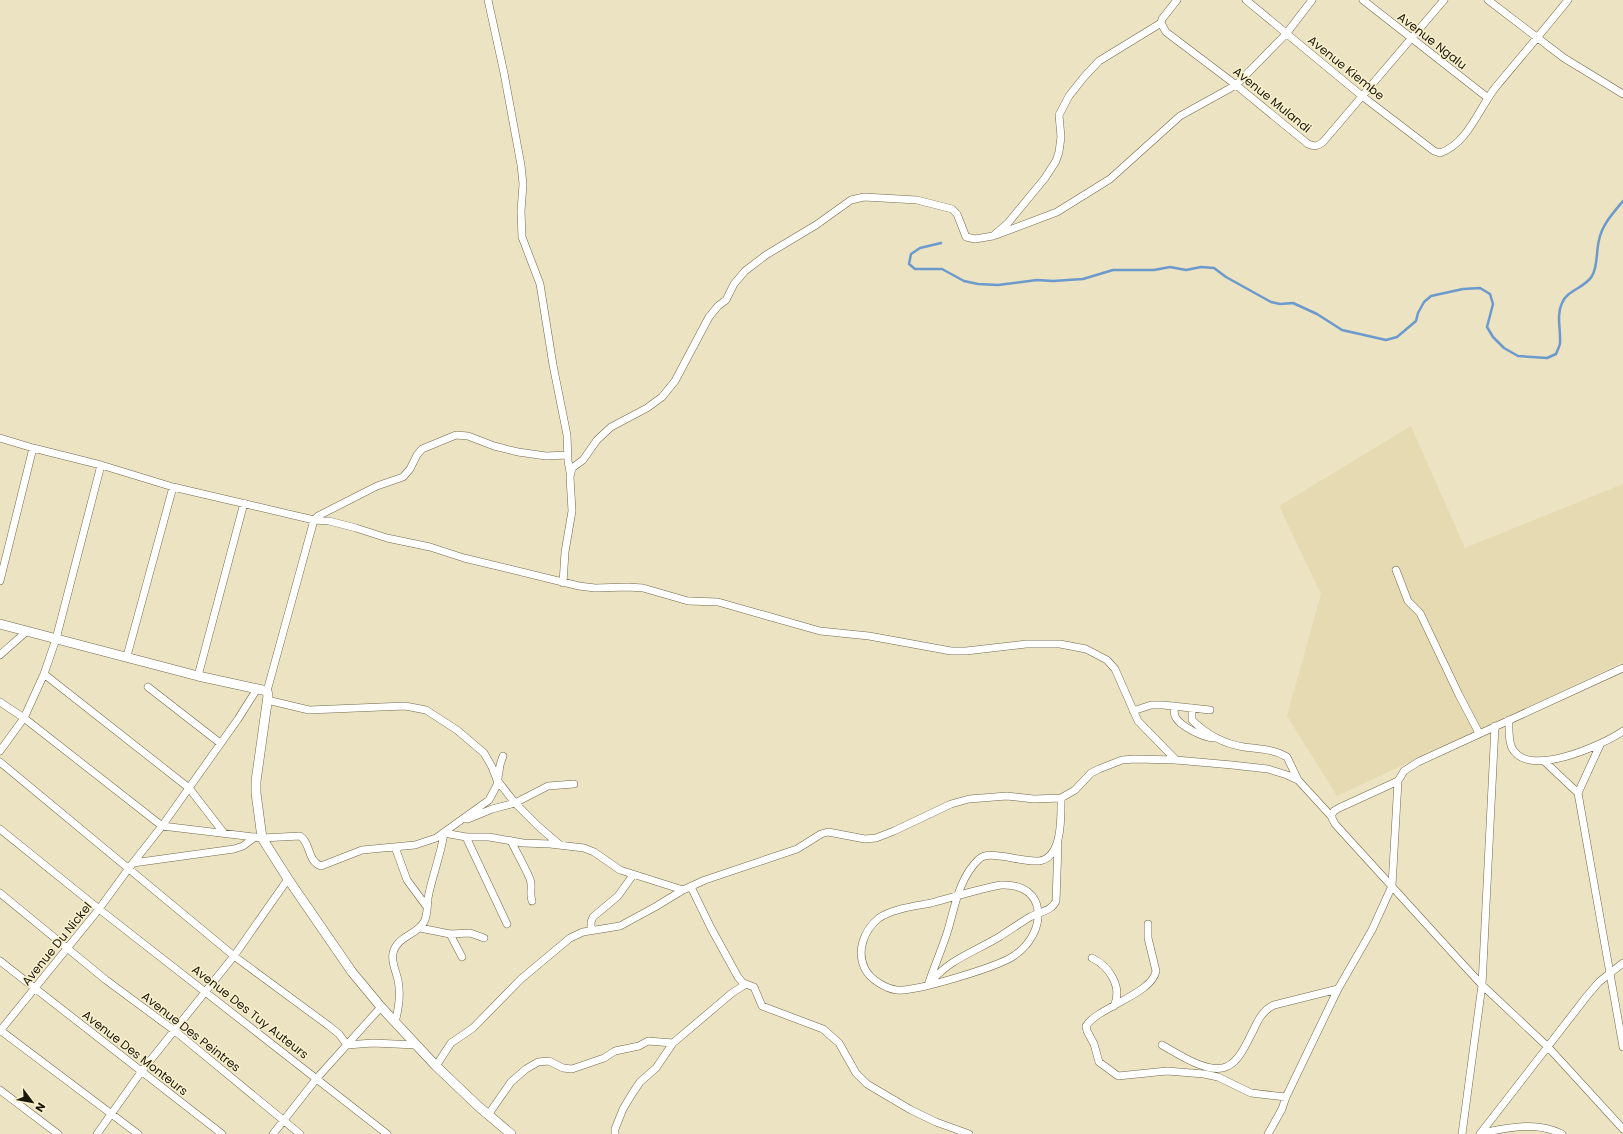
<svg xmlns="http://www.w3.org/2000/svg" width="1623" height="1134" font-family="Poppins,sans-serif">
<rect width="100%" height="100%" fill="#ece3c2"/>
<!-- built -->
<path fill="#e5dab1" d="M1411,426L1465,548L1623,484V662L1337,796L1287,716L1321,594L1279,506Z"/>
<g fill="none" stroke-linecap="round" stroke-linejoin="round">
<!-- stream -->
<path stroke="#6c9acd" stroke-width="2.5" d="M941,243L920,248L911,254L909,264L915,269H942L964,281L978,284L998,285L1037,280L1053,281L1083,279L1113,270H1154L1170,267L1186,270L1201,267L1214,268L1226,277L1271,302L1280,304L1293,303L1317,314L1342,330L1386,340L1397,337L1416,321L1418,313L1424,302L1431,296L1463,289L1480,288L1490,294L1493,304L1487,327L1493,337L1504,348L1518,356L1547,358L1556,354C1557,351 1560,346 1560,343C1561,329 1556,316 1562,303C1567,290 1585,288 1592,276C1598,266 1596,252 1599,240C1602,225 1613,213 1623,201"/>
<defs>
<path id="minor" d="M488,0L504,73L521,165L523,184L521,211L522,237L540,284L553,365L567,435L568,461L570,472
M1177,0L1162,19L1161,23L1166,32L1236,85L1308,144C1315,147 1318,146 1323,142L1444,0
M1246,0L1362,96L1434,151L1440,153C1468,143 1478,110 1495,88C1519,59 1544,30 1568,0
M1363,0L1488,98
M1488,0L1564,58L1623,94
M996,235L1057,212L1110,179L1180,116L1236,85L1286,34L1312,0
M0,438L33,448L101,465L173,487L314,520L329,521L356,528L387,538L430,547L464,558L579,586L595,588L628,587L643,588L688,601L718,602L820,631L869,636L951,651H966L1026,644H1060L1086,649L1107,660L1115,669L1138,721L1176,760
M101,465L56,639L44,674L189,788L223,832
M1396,570L1408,601L1420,613L1459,695L1479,733
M0,581L33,448
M563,583L565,552L572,511L570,477L572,468L583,460L597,440L611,427L647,408L662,397L675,381L709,317L718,306L726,300L734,284L745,271L766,255L816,225L851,200L864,197L917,200L952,209L957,214L966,237L975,239L993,236L1008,223L1045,178L1056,161L1059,152L1061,137L1059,115L1069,96L1084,77L1099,61L1161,23
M0,655L27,631
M127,656L173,487
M1623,668L1418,762L1404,771L1398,781L1339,808L1334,811L1331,816L1335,824L1458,959L1482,985L1548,1047L1623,1129
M198,676L244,503
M148,687L220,743
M267,691L314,520L318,516L377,486L403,477L410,469L417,455L422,449L456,435L468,436L494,446L518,452L546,456L567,455
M267,700L309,710L405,706L426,710L457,730L484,753L492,767L497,780L515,803L538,826L560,845
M0,702L24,718L162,826L262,838L300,836C311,843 307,861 321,866L362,850L415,845L436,838L489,800L497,785L500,765L503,756
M1174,706C1174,709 1174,713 1175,716C1179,726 1204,738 1214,738
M1192,708V720C1206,734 1225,744 1244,747C1259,749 1274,749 1287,757L1298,780
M1133,711L1151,705H1163L1210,710
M1509,720C1509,728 1508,740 1512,748C1528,779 1603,745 1623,731
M1600,745L1578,793L1623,1047
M0,751L24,718L44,674
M1544,761L1578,793
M0,762L234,956L329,1026L339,1034L347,1045L373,1043L416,1045
M468,819L492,809L515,803L548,786L574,784
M0,829L99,909L387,1134
M444,833L466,837H489L523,843L550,844L584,848L594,852L620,870L683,890
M466,837L507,924
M511,841C517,853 525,867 530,879C533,887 529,893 532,901
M395,847L407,880L427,907
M133,863L234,849L243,846L255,837
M1001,885C1049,883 1047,933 1015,955C1001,966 915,992 897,990C886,989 870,979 865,969C856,951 864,930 879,918C891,909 916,906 931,903C954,897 978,889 1001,885Z
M691,887L711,928L738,977L743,983L754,987L762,1006L823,1029L839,1043L856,1073L867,1084L911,1110L936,1122L969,1134
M0,893L106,980L175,1031L300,1134
M1148,924V938L1156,971C1152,994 1098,1007 1086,1026L1087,1031L1094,1044L1099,1062L1118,1076L1167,1071L1204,1074L1218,1077L1251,1093L1286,1097
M420,928L450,934L470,933L484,938
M591,930V922L593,917L618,896L633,875
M450,934L462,957
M1092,958C1109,966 1123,987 1114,1006
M0,961L222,1134
M931,982C948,960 976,951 999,937C1010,930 1020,923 1030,917C1039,912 1052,911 1056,901L1058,844
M928,985C934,967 942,949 948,930C955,906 959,878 979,859C984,854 993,855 999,856C1012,857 1026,862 1039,861C1063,858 1061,816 1061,798
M395,1022C399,1008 401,995 398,980C396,971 391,962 393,953C397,936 417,935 424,922C428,914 427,906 428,898C432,876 441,855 444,833
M0,1030L138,1134
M0,1031L99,909L129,868L162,826L238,719L257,689
M1162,1045C1178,1054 1210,1076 1228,1066C1240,1060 1247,1042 1253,1031C1258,1020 1263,1010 1274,1005L1338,989
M436,1066L451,1043L473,1028L521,979L570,938L583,932L620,926L655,907L683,890L705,880L797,849L821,834L828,832L865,839L876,838L894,831L951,804L969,799L1007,796L1034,799L1061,798L1075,790L1091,773L1099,769L1122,760L1135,759L1176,760L1232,765L1268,769L1287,775L1298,780L1331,816
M0,1090L58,1134
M488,1115L511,1082L526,1069L538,1062L549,1061L563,1068L572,1069L604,1058L615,1051L639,1046L648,1041L673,1043
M1481,1133C1508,1128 1536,1121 1562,1134
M97,1134L141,1072L234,956L288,879
M273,1134L317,1078L381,1007
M615,1134V1129L623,1109L632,1094L640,1082L656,1068L673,1043L732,993L746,984
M1268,1134L1282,1109L1286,1097L1338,989L1372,930L1392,886L1398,781
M1462,1134L1482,985L1495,726
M1480,1134L1587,996L1599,982L1623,963"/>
<path id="tertiary" d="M0,624L198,676L267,691L268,696L256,781V793L262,838L288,879L352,972L381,1007L436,1066L478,1106L511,1134"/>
</defs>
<!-- minor casing -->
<use href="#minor" stroke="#71694a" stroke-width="8"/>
<!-- tertiary casing -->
<use href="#tertiary" stroke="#71694a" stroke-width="10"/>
<!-- minor -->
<use href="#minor" stroke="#fff" stroke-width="7"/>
<!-- tertiary -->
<use href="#tertiary" stroke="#fff" stroke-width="9"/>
</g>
<g text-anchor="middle" stroke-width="3" stroke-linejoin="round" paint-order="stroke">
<!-- street labels -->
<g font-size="12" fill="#1a170b" stroke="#faf1ce">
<text transform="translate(1432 41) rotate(38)" y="4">Avenue Ngalu</text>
<text transform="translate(1346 68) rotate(39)" y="4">Avenue Kiembe</text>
<text transform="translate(1272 100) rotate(39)" y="4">Avenue Mulandi</text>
<text transform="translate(57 944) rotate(-51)" y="4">Avenue Du Nickel</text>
<text transform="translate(250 1012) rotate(38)" y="4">Avenue Des Tuy Auteurs</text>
<text transform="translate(191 1032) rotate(38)" y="4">Avenue Des Peintres</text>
<text transform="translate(135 1053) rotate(38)" y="4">Avenue Des Monteurs</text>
</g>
</g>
<!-- north arrow -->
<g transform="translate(32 1102) rotate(122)" stroke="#faf1ce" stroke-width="3" paint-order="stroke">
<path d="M0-3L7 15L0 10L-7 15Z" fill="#1a170b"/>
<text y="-6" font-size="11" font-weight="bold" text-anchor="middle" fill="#1a170b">N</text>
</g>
</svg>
